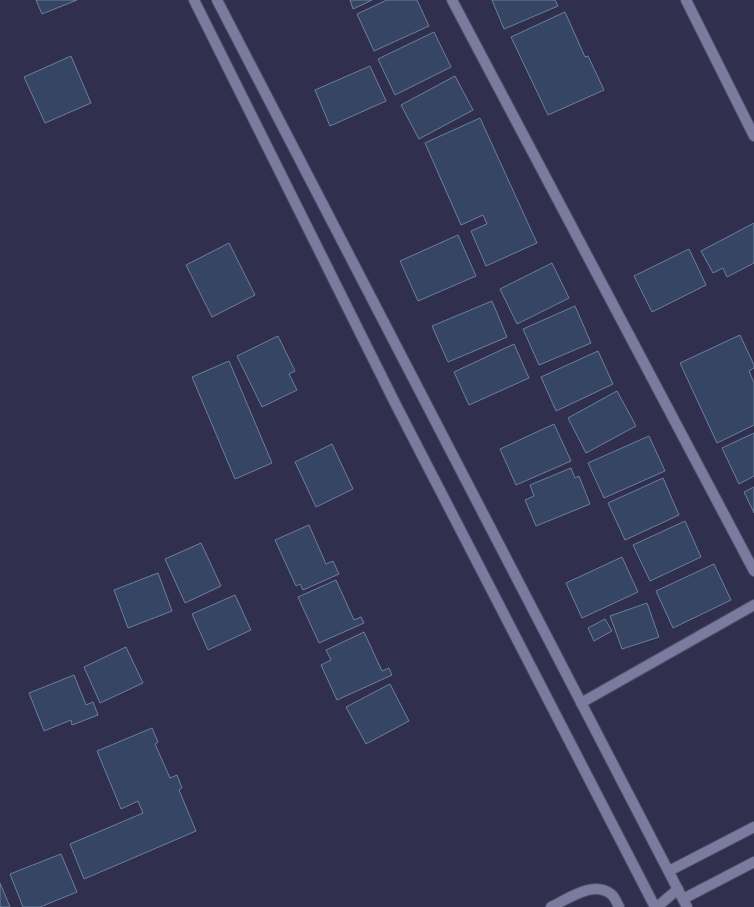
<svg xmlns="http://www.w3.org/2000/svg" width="754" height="907" font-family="'Nunito Sans',sans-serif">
<rect width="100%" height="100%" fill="#30304e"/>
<!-- building -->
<path fill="#364563" stroke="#6d7e9f" d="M36,0H77L42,14Z
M350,0H372L353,9Z
M387,0H417L429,26L374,51L357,14Z
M492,0H555L558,6L504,29Z
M565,12L585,57L588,56L604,90L548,115L511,37Z
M434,32L451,67L395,95L378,59Z
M71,56L91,103L45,123L24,77Z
M370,66L386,101L330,126L315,90Z
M455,76L473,110L419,139L401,105Z
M480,118L537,243L486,266L471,231L487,224L483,215L461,225L425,143Z
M754,223V263L727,277L723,268L713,273L701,251Z
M458,235L476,276L418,301L400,261Z
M229,243L255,295L212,317L186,265Z
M689,249L706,285L652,312L634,276Z
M552,263L569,298L517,324L500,289Z
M492,301L507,337L448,362L432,326Z
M575,306L591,343L539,365L523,329Z
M740,335L754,365V368L749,371L754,383V425L717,443L680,363Z
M278,336L295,371L289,374L297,390L262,407L237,356Z
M514,344L529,378L469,405L454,372Z
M598,351L613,384L556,411L541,377Z
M229,361L272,463L235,479L192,377Z
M617,391L636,426L586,453L568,418Z
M554,424L571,461L516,485L500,449Z
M754,433V476L739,484L722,448Z
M649,436L665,471L604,498L588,463Z
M332,444L353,489L316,507L295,462Z
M571,468L575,478L579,476L590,504L536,526L525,500L534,496L530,485Z
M663,478L679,515L625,540L608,503Z
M754,487V513L744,492Z
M685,521L701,557L650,581L633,545Z
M309,525L326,564L333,561L339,574L303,590L300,584L296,586L275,540Z
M201,543L221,586L185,603L165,559Z
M622,557L638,592L582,618L566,583Z
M714,564L731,600L673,628L656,591Z
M158,573L172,611L128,628L114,590Z
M336,580L354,620L361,617L364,623L319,643L298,597Z
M235,595L251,630L208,650L192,614Z
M647,603L659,637L622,649L610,616Z
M605,619L612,631L594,641L588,628Z
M364,632L382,671L389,668L392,675L337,700L321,665L331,660L326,650Z
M126,647L143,683L100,703L84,667Z
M74,675L86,705L93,702L98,715L72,725L71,720L44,731L29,693Z
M390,684L409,721L366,744L346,707Z
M152,728L158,742L155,744L170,778L177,775L182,788L179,790L196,831L84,879L70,844L143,813L138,801L121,809L97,751Z
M61,854L77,892L40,907H23L10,874Z
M0,883L10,907H0Z"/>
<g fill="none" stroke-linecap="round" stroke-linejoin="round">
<defs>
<path id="minor" d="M194,0L396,405L655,907
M217,0L687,907
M452,0L754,571
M686,0L754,136
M581,703L754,605
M669,871L754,827
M683,899L754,862
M551,907C568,899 593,880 611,894C615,897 617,903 619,907
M657,907L678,889"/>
</defs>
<!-- minor casing -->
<use href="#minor" stroke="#4f4e68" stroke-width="12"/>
<!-- minor -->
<use href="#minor" stroke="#7a7b9e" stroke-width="10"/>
</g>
</svg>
